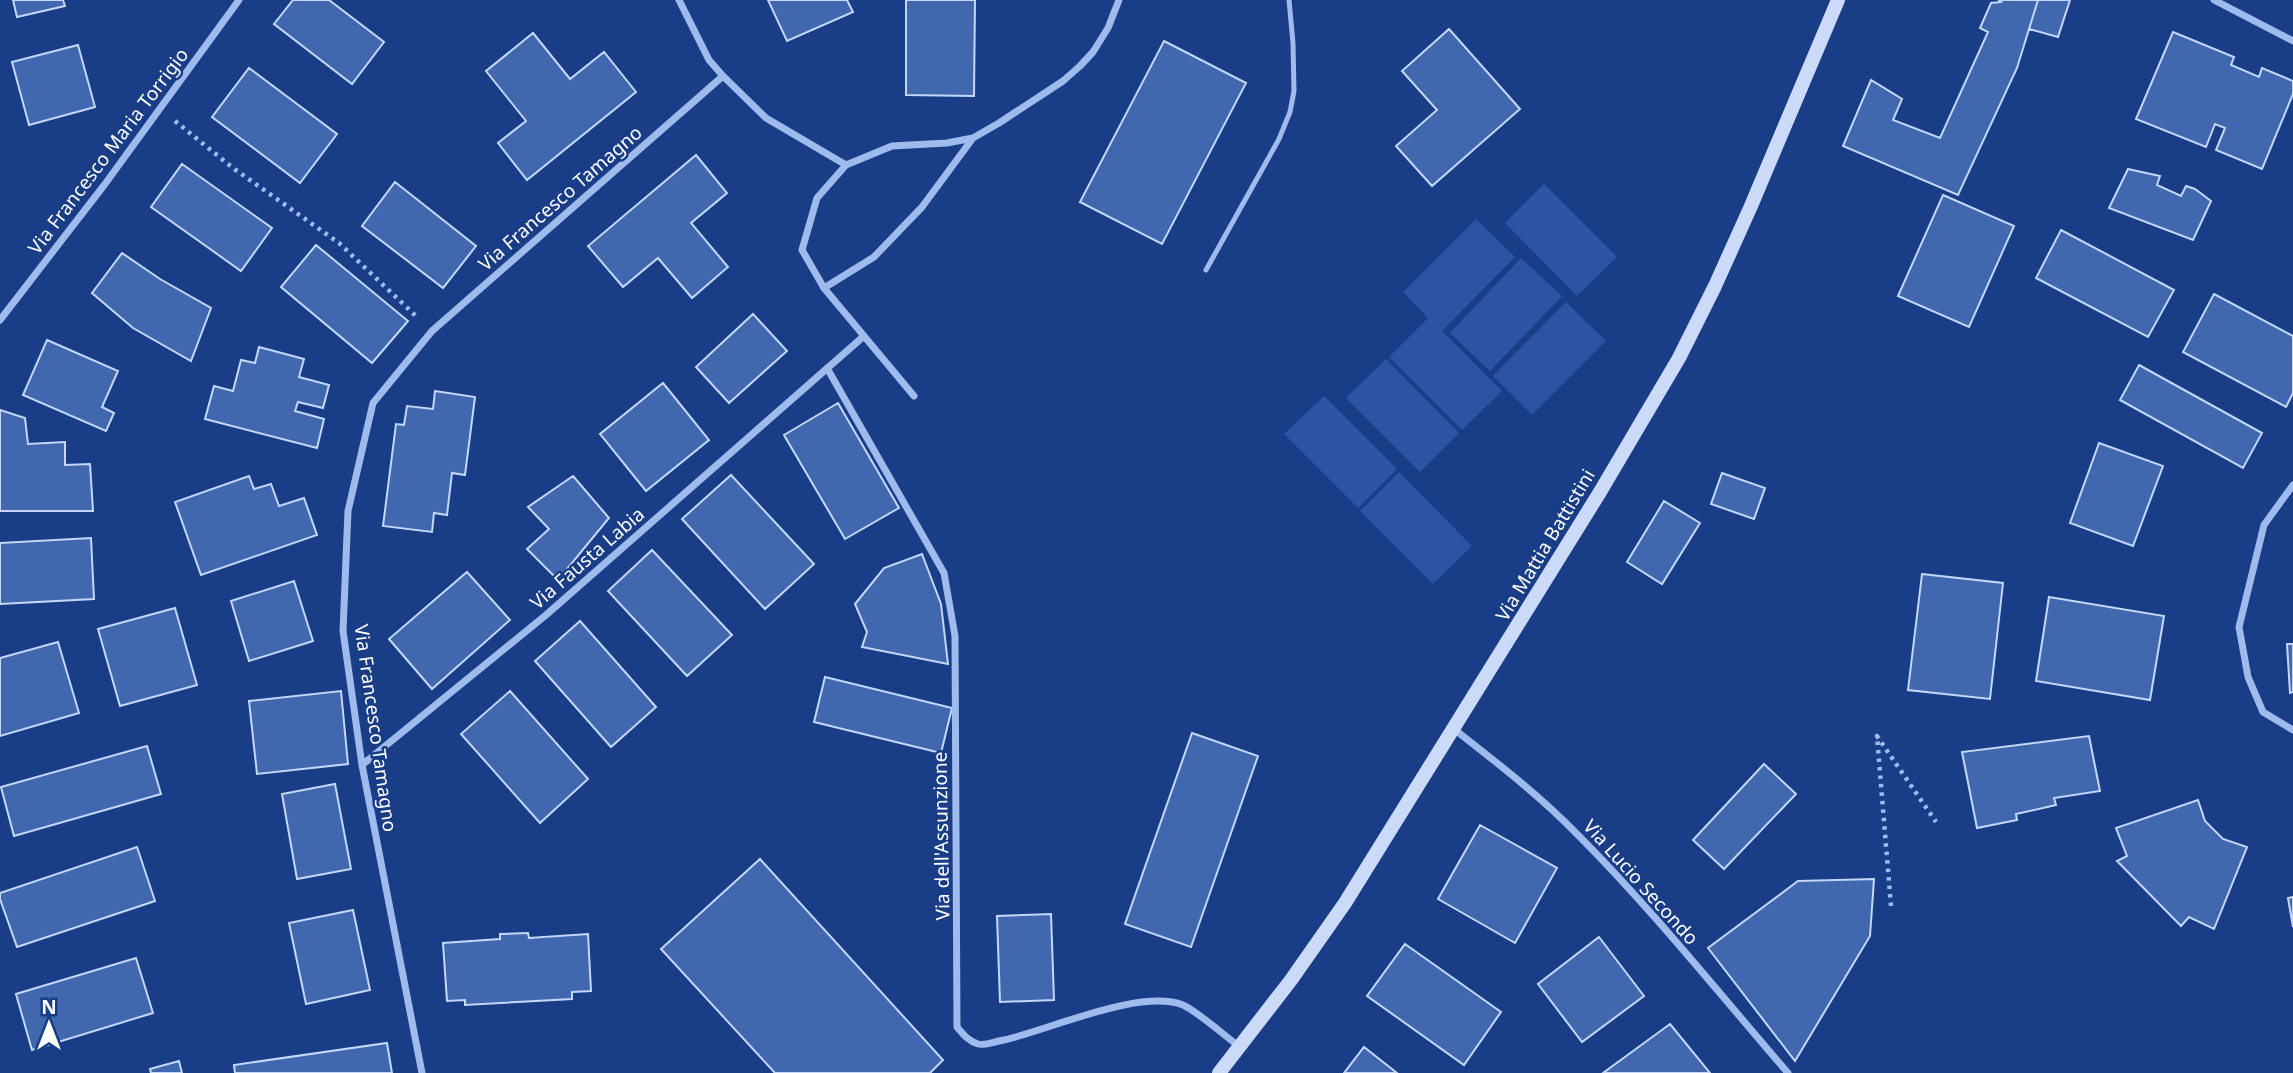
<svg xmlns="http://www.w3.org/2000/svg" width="2293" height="1073" font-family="'Noto Sans',sans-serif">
<rect width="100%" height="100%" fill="#193d86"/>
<!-- green -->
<path fill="#2b55a4" d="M1544,184L1617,257L1577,296L1505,223Z
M1476,219L1515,257L1442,331L1502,391L1462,430L1389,357L1428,318L1403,292Z
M1521,258L1562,296L1490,371L1450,333Z
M1566,302L1606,341L1532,415L1493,376Z
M1386,359L1459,433L1420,472L1346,398Z
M1324,396L1397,469L1358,508L1284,434Z
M1399,472L1472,546L1433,584L1360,511Z"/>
<!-- building -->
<path fill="#4167af" stroke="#c4d7f9" stroke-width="2" d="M13,0H63L65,6L17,17Z
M293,0H329L384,42L352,84L274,24Z
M768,0H847L853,12L787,41Z
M906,0H975L974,96L906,95Z
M1999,0H2038L2017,68L1958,195L1843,146L1871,80L1902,99L1893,120L1940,138L1988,32L1980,28L1991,3L2001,2Z
M2038,0H2070L2058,37L2029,29Z
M1449,29L1520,109L1432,186L1396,146L1437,110L1402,71Z
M2173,32L2234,57L2231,65L2259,77L2262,68L2293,81V94L2262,169L2216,150L2225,128L2215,124L2206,147L2136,119Z
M533,33L570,79L604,52L636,92L527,180L498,143L526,121L486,71Z
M1164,41L1246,83L1162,244L1080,202Z
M78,45L95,107L29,125L12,62Z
M249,68L337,134L300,183L212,117Z
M696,155L727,193L691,223L728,267L692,298L658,258L623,287L588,246Z
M182,164L272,228L241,271L151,207Z
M2128,169L2160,176L2157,185L2181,196L2186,186L2195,189L2211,201L2193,240L2109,208Z
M395,182L476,246L443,288L362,226Z
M1943,195L2014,226L1969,327L1898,296Z
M2061,230L2174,290L2148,337L2036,278Z
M316,245L408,321L372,363L281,287Z
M122,253L160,279L211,308L191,361L133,328L92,293Z
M2214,294L2293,336V393L2286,407L2183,352Z
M753,314L787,351L729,403L696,367Z
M47,340L118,371L102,407L114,413L106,431L23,395Z
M259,347L304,359L299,377L329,385L323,408L298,402L295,411L324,419L317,448L205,419L214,386L233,391L241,360L255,363Z
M2139,365L2262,433L2243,468L2120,400Z
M663,383L709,440L646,491L600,434Z
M435,391L475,397L465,475L452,473L447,515L434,513L432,532L383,526L396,424L404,425L407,406L433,409Z
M838,403L899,508L845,539L784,435Z
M0,410L25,418L28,444L65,442V465L90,464L93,511H0Z
M2099,443L2163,466L2133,546L2070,523Z
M1722,473L1765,488L1754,519L1711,504Z
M731,475L814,564L765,609L682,519Z
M249,476L254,489L271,484L279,506L304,498L317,535L201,575L175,502Z
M573,476L609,518L558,580L527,549L549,529L528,507Z
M1664,501L1700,523L1662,584L1627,562Z
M91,538L94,599L0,604V543Z
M652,550L732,635L687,676L608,591Z
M922,554L941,604L948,664L862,647L867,632L855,604L884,568Z
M467,572L510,620L432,689L389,639Z
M1922,574L2003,583L1990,699L1908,690Z
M294,581L313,641L249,661L231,601Z
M2049,597L2164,616L2150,700L2036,681Z
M175,608L197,685L120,706L98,629Z
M580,621L656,707L611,747L535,661Z
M58,642L79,713L0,736V658Z
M2287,644H2293V692L2290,693Z
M825,677L952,708L941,753L814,722Z
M341,691L348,764L257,774L249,701Z
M510,691L588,779L540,823L461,734Z
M1192,733L1258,756L1191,947L1125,924Z
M2089,736L2100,791L2054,798L2056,805L2016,814L2017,820L1977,828L1962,752Z
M147,746L161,794L14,836L1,787Z
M1764,764L1796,794L1724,869L1693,840Z
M335,784L351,869L297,879L282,794Z
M2198,800L2205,821L2223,839L2247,847L2214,929L2189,917L2181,926L2117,861L2127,856L2116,828Z
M1480,825L1557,868L1515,943L1438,899Z
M137,847L155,901L17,947L0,899V893Z
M760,859L943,1060L930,1073H775L661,949Z
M1874,879L1870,936L1795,1061L1708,948L1798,881Z
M2293,897V927L2288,898Z
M353,910L370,990L306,1004L289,923Z
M1051,914L1054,1000L1000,1002L997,916Z
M528,933L529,938L588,934L591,991L572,992V999L465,1005V1000L447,1001L443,943L500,939V934Z
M1599,937L1644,996L1582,1042L1538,984Z
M1405,944L1501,1012L1464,1065L1367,996Z
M136,958L153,1013L32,1050L16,994Z
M1670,1024L1710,1073H1603Z
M387,1043L392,1073H235L234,1065Z
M1364,1047L1397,1073H1344Z
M179,1061L182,1073H151L150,1069Z"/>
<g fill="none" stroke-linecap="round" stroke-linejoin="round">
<!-- path -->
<path stroke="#9fbaec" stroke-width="4.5" stroke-dasharray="3.5 5" stroke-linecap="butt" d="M175,121L233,168L339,243L418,318
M1891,906L1877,736L1936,822"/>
<!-- service -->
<path stroke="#9fbaec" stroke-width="5" d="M1206,270L1279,139L1290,112L1294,91L1293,43L1289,0"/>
<!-- minor -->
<path stroke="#9fbaec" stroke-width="7" d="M679,0L709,60L723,76L766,118L846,165
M2214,0L2293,41
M973,138L922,207L874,257L824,288L802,250L817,198L846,165L892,146L947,143L973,138L999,123L1063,81L1080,66L1093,52L1108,28L1119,0
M824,288L914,396
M0,320L105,184L239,0
M827,368L944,573L955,636L957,1027C963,1034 968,1041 978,1044C985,1046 996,1041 1004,1040C1049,1030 1140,988 1183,1005C1197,1011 1226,1037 1240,1047
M2293,485L2264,525L2239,627L2248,677L2263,712L2293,730
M1454,729C1496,762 1539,795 1576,833C1651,908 1718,992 1788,1073
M362,765L546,615L864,336
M422,1073L362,765L343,631L348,511L373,403L432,331L723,76"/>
<!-- secondary -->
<path stroke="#cbdaf9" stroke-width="14" d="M1219,1073L1291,980L1345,903L1600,492L1679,358L1715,286L1751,206L1838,0"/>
</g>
<g text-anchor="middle" stroke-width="5" stroke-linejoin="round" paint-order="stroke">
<!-- street labels -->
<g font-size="19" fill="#fff" stroke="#193d86">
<text transform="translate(108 151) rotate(-53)" y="7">Via Francesco Maria Torrigio</text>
<text transform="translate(560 198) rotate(-41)" y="7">Via Francesco Tamagno</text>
<text transform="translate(1545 545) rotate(-59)" y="7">Via Mattia Battistini</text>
<text transform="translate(587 558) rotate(-41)" y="7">Via Fausta Labia</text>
<text transform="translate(376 728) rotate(82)" y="7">Via Francesco Tamagno</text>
<text transform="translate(941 836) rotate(-91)" y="7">Via dell'Assunzione</text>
<text transform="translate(1641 882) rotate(48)" y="7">Via Lucio Secondo</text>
</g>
</g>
<!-- north arrow -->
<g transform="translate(49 1024)" stroke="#193d86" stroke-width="5" paint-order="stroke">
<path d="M0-5L12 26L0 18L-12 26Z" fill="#ffffff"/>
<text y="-10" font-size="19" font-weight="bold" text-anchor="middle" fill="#ffffff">N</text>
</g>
</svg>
